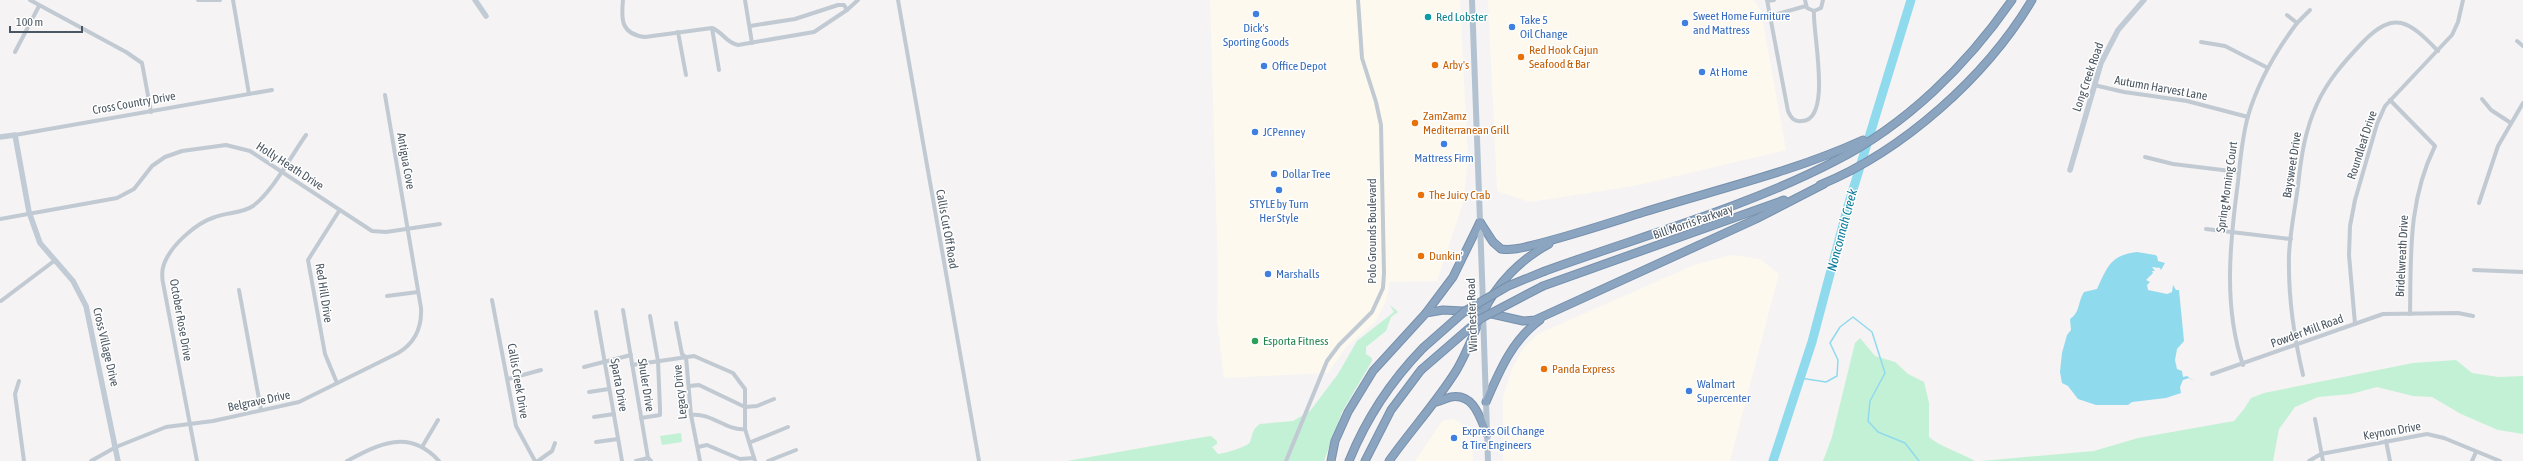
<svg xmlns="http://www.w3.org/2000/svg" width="2523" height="461" viewBox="0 0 2523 461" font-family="'Asap Condensed',sans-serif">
	<rect width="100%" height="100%" fill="#f5f3f3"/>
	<g fill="#fdf9ef">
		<polygon points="1210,0 1460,0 1468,160 1463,203 1437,281 1390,282 1386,301 1376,321 1346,347 1328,373 1224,378 1217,320 1218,275"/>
		<polygon points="1488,0 1754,0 1761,11 1786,150 1634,186 1530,202 1497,191"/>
		<polygon points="1731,255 1760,259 1779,274 1730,461 1503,461 1503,396 1512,369 1524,347 1538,334 1694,265"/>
		<polygon points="1453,419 1464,425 1472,436 1473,461 1415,461 1442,421"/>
	</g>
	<g fill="#c3f1d5">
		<path d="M1390,305l8,7 -7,5 -5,14 -20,16v7l6,4v3l-30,51 -18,49h-257l137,-24 7,-1 6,5v3l-5,3 6,7c4,0 30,-7 32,-12 3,-8 2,-13 10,-18l33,-3 17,-10 28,-37 19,-33 37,-29z"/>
		<path d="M1860,338l15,18 20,6 13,12 16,8 5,21v34c10,9 32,16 46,24h-152l9,-24 23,-94z"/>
		<polygon points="2456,360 2472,373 2498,377 2523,376 2523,434 2498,430 2461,414 2432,397 2413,396 2377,387 2351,394 2318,397 2295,407 2279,429 2273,461 1981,461 2094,451 2138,438 2234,421 2244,409 2251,398 2264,393 2413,363"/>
		<polygon points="681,433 682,442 662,445 660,436"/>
	</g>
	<path fill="#90daee" d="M2137,252l18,3 2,1 1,5 7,2 -4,7 -1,-2 -8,-1 3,4h-3l1,2 -7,7 4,2 -3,3 1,5 19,4 5,-2 1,-7 3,5h3l5,51 -7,8 -2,11 2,9 5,2 1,6 4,-1 7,5 -5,-3 -6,2 -3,7 1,6 -15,5 -34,4 -4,3h-32l-18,-6 -10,-13 -6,-3 -2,-11 2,-19 5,-18 4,-5 -1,-11c10,-6 8,-18 14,-27l13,-3c10,-21 13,-34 40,-37z"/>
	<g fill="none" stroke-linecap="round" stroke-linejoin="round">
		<polyline stroke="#90daee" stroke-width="1.5" points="1800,378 1826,382 1837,376 1838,360 1830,343 1840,327 1853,317 1872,332 1885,373 1870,401 1868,421 1878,432 1905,443 1919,461"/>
		<polyline stroke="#90daee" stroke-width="9" points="1773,461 1812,342 1848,206 1911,0"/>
		<g stroke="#7690ad" stroke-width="9">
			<g id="highway">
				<path d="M1820,185c83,-34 166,-108 212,-185"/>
				<path d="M1480,222l13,20 8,7c12,2 24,-2 36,-5 36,-9 72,-21 107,-32 74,-23 149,-40 219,-72"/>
				<path d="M1545,271c96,-35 200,-63 290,-110 71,-36 132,-96 177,-161"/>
				<polyline points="1543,286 1784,200"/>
				<polyline points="1426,313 1453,277 1480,222"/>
				<path d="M1436,402c5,-1 10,-4 15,-5 23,-4 29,21 36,37"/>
				<path d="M1486,402c13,-30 26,-62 54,-82"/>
				<polyline points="1331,461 1335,441 1348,412 1373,371 1426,313 1443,310 1483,312 1523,321 1535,320 1756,219 1824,184"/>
				<path d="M1349,461c17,-42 42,-80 74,-113"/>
				<polyline points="1365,461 1391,410 1421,370"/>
				<path d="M1389,461c22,-31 47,-58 67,-90 11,-18 18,-39 27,-58 13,-29 38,-54 66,-69"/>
			</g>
		</g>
		<g stroke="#c1cad2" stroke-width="4">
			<polyline points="30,0 126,52 142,63 151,112"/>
			<polyline points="198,0 220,0"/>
			<polyline points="233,0 249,94"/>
			<path d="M623,0c-2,20 -2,34 22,37l67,-9c11,4 14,15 26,17l76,-13 33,-22"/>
			<polyline points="745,0 752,43"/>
			<polyline points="898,0 979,461"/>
			<path d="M1767,0l21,111c3,7 6,11 14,10 31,-1 10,-91 12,-110"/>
			<polyline points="1805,0 1807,8 1814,11 1821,8 1823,0"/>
			<polyline points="1768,1 1774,0"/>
			<polyline points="1770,16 1806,6"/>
			<polyline points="2297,23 2310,10"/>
			<polyline points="750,26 795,19 838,5 844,5 847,10 858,0"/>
			<polyline points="712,28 719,70"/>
			<polyline points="678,32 686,75"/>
			<polyline points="2517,41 2523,46"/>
			<polyline points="2201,42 2225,46 2268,68"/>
			<polyline points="15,52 39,6"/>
			<polyline points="2094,85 2124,92 2187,101 2248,117"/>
			<polyline points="2482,99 2491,110 2511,123"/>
			<path d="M2390,100l45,46c-27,55 -24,108 -25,168"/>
			<polyline points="15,135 272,90"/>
			<polyline points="2145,157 2173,164 2239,172"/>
			<polyline points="2479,203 2498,146 2523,103"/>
			<polyline points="0,219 117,198 134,189 152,166 165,157 182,151 226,145 250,151 372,231 386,232 440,224"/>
			<polyline points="2206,229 2291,239"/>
			<polyline points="2474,270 2523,272"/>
			<polyline points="239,290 261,410"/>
			<polyline points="387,296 418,292"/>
			<polyline points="492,300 516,426 535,461"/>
			<polyline points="1,301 54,261"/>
			<polyline points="623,310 648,458 651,461"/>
			<polyline points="596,312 622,461"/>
			<polyline points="676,323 682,354 686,357 691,415 700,461"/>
			<polyline points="2355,324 2349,255 2350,226 2355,200 2377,124 2385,106 2452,35 2458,22 2463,0"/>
			<polyline points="632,365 694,356 733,373 745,389 745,429 755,461"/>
			<path d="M2243,365c-20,-59 -13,-123 -5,-183 2,-22 4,-44 10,-66 10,-34 28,-65 49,-93l-10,-8"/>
			<polyline points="584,367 631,355"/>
			<polyline points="2212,374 2383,314 2458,313 2473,316"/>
			<path d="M2303,375c-9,-38 -15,-81 -14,-120 1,-23 6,-46 9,-69 3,-29 7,-56 19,-82 11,-24 27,-42 45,-61 32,-34 47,-22 76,8"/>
			<polyline points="508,379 541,370"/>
			<polyline points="19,381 15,394 24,461"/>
			<polyline points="337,383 325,354 308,260 339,211"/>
			<polyline points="689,386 699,385 745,407 757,406 774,399"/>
			<polyline points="589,392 609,389"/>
			<path d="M691,415c20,-3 35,16 54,14"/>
			<polyline points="594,417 614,414"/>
			<polyline points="641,418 660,415 660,409 658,361 650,316"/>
			<polyline points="2315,419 2323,461"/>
			<polyline points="2386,441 2390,461"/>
			<polyline points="596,442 618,439"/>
			<polyline points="751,442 788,427"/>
			<polyline points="422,447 438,420"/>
			<polyline points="698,447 707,445 740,459 754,458"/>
			<path d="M91,461l25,-14 50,-20 47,-6 86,-19 99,-49c17,-10 24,-25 23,-45l-36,-213"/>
			<path d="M197,461l-33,-173c-2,-8 -3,-16 0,-24 7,-19 32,-41 51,-47 12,-5 26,-3 38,-11 20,-15 38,-50 53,-71"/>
			<path d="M347,461c32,-17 62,-33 92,0"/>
			<polyline points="538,461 552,451 555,443"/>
			<polyline points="636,461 648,458"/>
			<polyline points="768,461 796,450"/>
			<polyline points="1286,461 1327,361 1339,345 1372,312 1383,288 1384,273 1381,125 1376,102 1362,58 1358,0"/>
			<polyline points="2309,461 2321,454 2427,434 2444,438 2500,461"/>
			<polyline points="2472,461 2476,452"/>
		</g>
		<g stroke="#c1cbd6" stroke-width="5.5">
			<polyline points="475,0 486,16"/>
			<polyline points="0,137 15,135 29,212 40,243 73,281 86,306 118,461"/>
			<polyline points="2070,170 2101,63 2118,30 2144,0"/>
		</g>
		<g stroke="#b3c2d1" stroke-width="6">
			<polyline points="1472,0 1483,304"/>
			<polyline points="1483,313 1488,461"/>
		</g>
		<use href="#highway" stroke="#8ba5c1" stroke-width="7"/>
		<g stroke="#7690ad" stroke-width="9" stroke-linecap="butt">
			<g id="highway-bridge">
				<polyline points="1423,348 1465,311 1508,286 1545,271"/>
				<polyline points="1421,370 1480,319 1543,286"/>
			</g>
		</g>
		<use href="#highway-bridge" stroke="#8ba5c1" stroke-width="7"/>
	</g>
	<g fill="#3f7fe0" stroke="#fff" stroke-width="1.5">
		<circle cx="1256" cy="14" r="4"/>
		<circle cx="1685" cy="23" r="4"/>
		<circle cx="1512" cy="27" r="4"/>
		<circle cx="1264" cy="66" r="4"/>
		<circle cx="1702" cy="72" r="4"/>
		<circle cx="1255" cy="132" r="4"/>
		<circle cx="1444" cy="144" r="4"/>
		<circle cx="1274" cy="174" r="4"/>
		<circle cx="1279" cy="190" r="4"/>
		<circle cx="1268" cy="274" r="4"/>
		<circle cx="1689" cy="391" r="4"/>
		<circle cx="1454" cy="438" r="4"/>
	</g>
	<circle fill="#0f9aa8" stroke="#fff" stroke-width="1.5" cx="1428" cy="17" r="4"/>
	<g fill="#e8710a" stroke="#fff" stroke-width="1.5">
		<circle cx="1521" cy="57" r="4"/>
		<circle cx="1435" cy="65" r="4"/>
		<circle cx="1415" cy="123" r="4"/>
		<circle cx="1421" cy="195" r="4"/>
		<circle cx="1421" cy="256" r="4"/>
		<circle cx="1544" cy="369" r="4"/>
	</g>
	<circle fill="#2e9e5b" stroke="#fff" stroke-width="1.5" cx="1255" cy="341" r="4"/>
	<g text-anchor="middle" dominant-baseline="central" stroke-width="3" stroke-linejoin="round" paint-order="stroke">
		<g font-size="12" fill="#366cbe" stroke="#fff" text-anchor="start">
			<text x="1693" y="16">Sweet Home Furniture<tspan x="1693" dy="14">and Mattress</tspan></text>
			<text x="1520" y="20">Take 5<tspan x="1520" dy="14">Oil Change</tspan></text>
			<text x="1256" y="28" text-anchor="middle">Dick's<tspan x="1256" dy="14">Sporting Goods</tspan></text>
			<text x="1272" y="66">Office Depot</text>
			<text x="1710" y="72">At Home</text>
			<text x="1263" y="132">JCPenney</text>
			<text x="1444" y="158" text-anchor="middle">Mattress Firm</text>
			<text x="1282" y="174">Dollar Tree</text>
			<text x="1279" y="204" text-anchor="middle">STYLE by Turn<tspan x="1279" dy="14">Her Style</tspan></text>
			<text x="1276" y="274">Marshalls</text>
			<text x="1697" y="384">Walmart<tspan x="1697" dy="14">Supercenter</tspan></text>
			<text x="1462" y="431">Express Oil Change<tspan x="1462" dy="14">&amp; Tire Engineers</tspan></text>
		</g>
		<g font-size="12" fill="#0d838f" stroke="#fff" text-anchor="start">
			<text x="1436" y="17">Red Lobster</text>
		</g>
		<g font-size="12" fill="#c56008" stroke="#fff" text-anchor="start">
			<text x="1529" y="50">Red Hook Cajun<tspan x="1529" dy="14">Seafood &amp; Bar</tspan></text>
			<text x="1443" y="65">Arby's</text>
			<text x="1423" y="116">ZamZamz<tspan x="1423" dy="14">Mediterranean Grill</tspan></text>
			<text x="1429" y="195">The Juicy Crab</text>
			<text x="1429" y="256">Dunkin'</text>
			<text x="1552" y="369">Panda Express</text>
		</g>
		<g font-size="12" fill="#4a5661" stroke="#fff">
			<text transform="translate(2088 77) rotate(-71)">Long Creek Road</text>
			<text transform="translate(2161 88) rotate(10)">Autumn Harvest Lane</text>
			<text transform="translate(134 103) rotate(-10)">Cross Country Drive</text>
			<text transform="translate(2362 145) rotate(-72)">Roundleaf Drive</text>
			<text transform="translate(406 161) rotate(80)">Antigua Cove</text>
			<text transform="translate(2292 165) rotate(-81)">Baysweet Drive</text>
			<text transform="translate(290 166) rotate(33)">Holly Heath Drive</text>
			<text transform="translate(2227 187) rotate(-82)">Spring Morning Court</text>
			<text transform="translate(1693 222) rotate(-19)">Bill Morris Parkway</text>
			<text transform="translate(947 229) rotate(80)">Callis Cut Off Road</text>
			<text transform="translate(1372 231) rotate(-90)">Polo Grounds Boulevard</text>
			<text transform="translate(2402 256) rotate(-87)">Bridelwreath Drive</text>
			<text transform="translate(324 293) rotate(81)">Red Hill Drive</text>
			<text transform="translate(1472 315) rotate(-92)">Winchester Road</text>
			<text transform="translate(181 320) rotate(80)">October Rose Drive</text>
			<text transform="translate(2307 331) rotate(-20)">Powder Mill Road</text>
			<text transform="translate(106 347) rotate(77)">Cross Village Drive</text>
			<text transform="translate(518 381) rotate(80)">Callis Creek Drive</text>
			<text transform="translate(619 385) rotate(80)">Sparta Drive</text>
			<text transform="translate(646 385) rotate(81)">Shuler Drive</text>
			<text transform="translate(680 392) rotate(-96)">Legacy Drive</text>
			<text transform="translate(259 401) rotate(-12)">Belgrave Drive</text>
			<text transform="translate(2392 431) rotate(-10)">Keynon Drive</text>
		</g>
		<g font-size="12" fill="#27864d" stroke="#fff" text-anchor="start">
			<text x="1263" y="341">Esporta Fitness</text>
		</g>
		<g font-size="13" font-style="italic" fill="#0c7c9b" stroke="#fff">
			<text transform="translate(1842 230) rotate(-75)">Nonconnah Creek</text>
		</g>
	</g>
	<path d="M10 26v6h72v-6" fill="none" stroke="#4a5661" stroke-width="2"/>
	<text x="16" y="26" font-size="12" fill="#4a5661" stroke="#ffffff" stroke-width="3" paint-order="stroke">100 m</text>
</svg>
